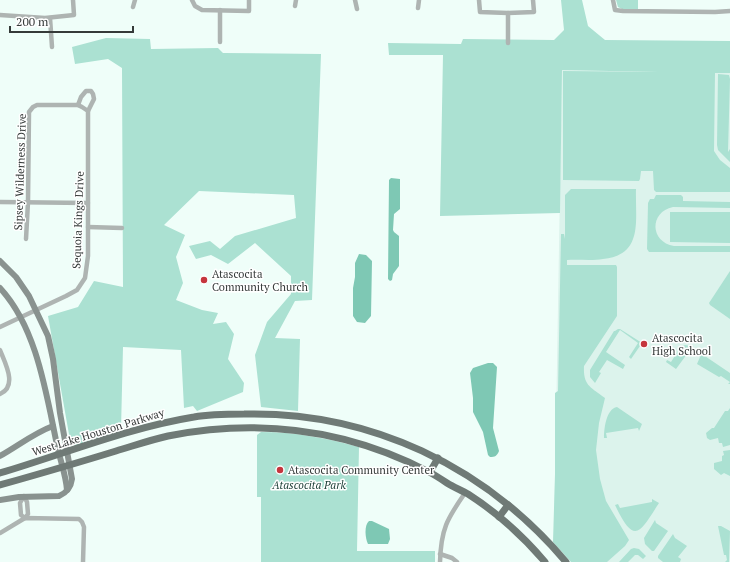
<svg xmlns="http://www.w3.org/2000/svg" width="730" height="562" viewBox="0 0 730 562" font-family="'PT Serif',serif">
	<rect width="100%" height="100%" fill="#effef9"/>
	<polygon fill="#dcf3ec" points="562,70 730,73 730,562 572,562 554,541"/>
	<g fill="#abe1d2">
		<polygon points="561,0 582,0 588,26 605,40 730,41 730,73 715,73 714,151 720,160 730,168 730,192 656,192 654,190 653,171 641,171 640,179 639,181 563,180 563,71 658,72 562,70 560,213 440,216 443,55 389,55 388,43 461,44 463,39 554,40 564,30"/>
		<polygon points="616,0 638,0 638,9 622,9 618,7"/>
		<polygon points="106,38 150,39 151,49 218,48 223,53 321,54 312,300 295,301 275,338 300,339 298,411 261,407 255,355 267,322 291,294 291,276 255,243 228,264 211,255 196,259 189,246 210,241 220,249 235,236 296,218 294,195 199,191 164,225 185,235 176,257 183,283 176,300 202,310 218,313 213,324 226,322 234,334 228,359 244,383 243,392 197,411 193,406 184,408 181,350 123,347 121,429 75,446 70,440 48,316 78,307 94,281 123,287 122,68 108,59 75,64 72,47"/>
		<polygon points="718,74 729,75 730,79 728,152 730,149 730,162 718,150 717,145"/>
		<path d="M571,189h65c-1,31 8,66 -33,70 -12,2 -25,0 -36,1v5h49l1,2v49l-33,50c-1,20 7,21 21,32l-6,25 -3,27 4,29 6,22 23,39 -4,6 -18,16h-36l-18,-20 2,-68v-81l3,-2 3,-157h3l1,5v-44z"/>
		<path d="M656,195h25l2,2v4l47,1v6l-57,-1c-24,5 -23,35 1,39h56v6h-81l-2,-3 1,-46 2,-4h4z"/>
		<polygon points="670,212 730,212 730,243 670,242"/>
		<polygon points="730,271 730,319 710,305 709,303"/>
		<polygon points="618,329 620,329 642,343 631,359 629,357 638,343 620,330 606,352 625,365 623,369 607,360 599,372 601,373 595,383 590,377 590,370 614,331 615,331"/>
		<polygon points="685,345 690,346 730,373 730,384 728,384 730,382 721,376 719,377 697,364 700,357 690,350 676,369 666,362 667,360 671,362 680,348"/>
		<path d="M617,407l25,17 -3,7 -1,-3 -32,5 1,5h-3c0,-9 2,-29 13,-31z"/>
		<polygon points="730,408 730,445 723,447 722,443 719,443 718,438 710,440 707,438 706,433 712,428 714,428 725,411 728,411"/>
		<path d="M261,432c34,0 64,6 98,15l-2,104h78v11h-174v-65h-4v-62z"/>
		<polygon points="730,450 730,476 724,473 721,475 714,469 714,463 722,461 722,456 724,455 723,451"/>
		<path d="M652,499l7,4c-19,29 -24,44 -44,2l3,-1 2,4 32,-6z"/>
		<polygon points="655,520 656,523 668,531 654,551 652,551 645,544 644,538"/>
		<polygon points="718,526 721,526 730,531 729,562 725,562 727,560 726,555 724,555"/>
		<polygon points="673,534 675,538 687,546 678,557 681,559 680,562 663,562 658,558 658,556"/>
		<polygon points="634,548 639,549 646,556 643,559 638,555 635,555 628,562 619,562 631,549"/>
	</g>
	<g fill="#7ec8b4">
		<polygon points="391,178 400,179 400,209 394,214 393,230 394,232 399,236 399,266 393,274 392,280 390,281 388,279 389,180"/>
		<polygon points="359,254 366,255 372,261 371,316 365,323 357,322 353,316 353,288 355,277 355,263"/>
		<path d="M488,363h5l4,4 -4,61 6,23c-2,5 -4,6 -9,6l-2,-2 -5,-23 -10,-20v-14l-3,-25 3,-5z"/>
		<path d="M369,521h3l17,8 1,10 -2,5h-20c-3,-6 -4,-19 1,-23z"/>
	</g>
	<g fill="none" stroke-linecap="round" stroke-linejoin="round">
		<g stroke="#aeb4b2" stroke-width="4.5">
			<polyline points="192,0 195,6 202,10 249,11 249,0"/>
			<polyline points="355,0 357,9"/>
			<polyline points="479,0 480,12 508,13 534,12 533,0"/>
			<polyline points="613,0 615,10 623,11 715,12 730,11"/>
			<polyline points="295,6 296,0"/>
			<polyline points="133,7 135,0"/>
			<polyline points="418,8 419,0"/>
			<polyline points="508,13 508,43"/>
			<polyline points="0,15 45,18 74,15 73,0"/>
			<polyline points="50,18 52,47"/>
			<polyline points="220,42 220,10"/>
			<polyline points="78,105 81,97 86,91 91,91 93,94 94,99 88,111"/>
			<polyline points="0,202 88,203"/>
			<polyline points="88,227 122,228"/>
			<polyline points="0,327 66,296 77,290 85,278 88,256 88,111 82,107 78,105 37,105 33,107 29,112 28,202 26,239"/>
			<path d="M0,350c5,13 18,36 0,44"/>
			<polygon points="24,496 27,502 28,514 25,518 21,515 20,503"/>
			<polyline points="0,533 25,518 79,519 82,522 84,527 83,562"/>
			<polyline points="440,554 452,558 457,562"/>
			<path d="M440,562c1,-33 7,-43 25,-69"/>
		</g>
		<g stroke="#89928f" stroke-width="6">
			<path d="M0,261l16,16 13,19 19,40 5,23 7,54 12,66c-1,8 -6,14 -13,17l-40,1 -19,3"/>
			<path d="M0,288c37,40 46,105 57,157 3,15 9,30 10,45"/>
			<path d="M0,456c18,-10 34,-23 53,-30"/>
		</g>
		<g stroke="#6f7a76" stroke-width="7">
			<polyline points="430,472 438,458"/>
			<path d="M0,473c64,-19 127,-45 194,-56 16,-3 33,-3 50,-3 126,-3 241,52 322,148"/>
			<path d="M0,485c39,-11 77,-22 116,-34 17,-5 34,-11 52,-15 92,-18 178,-7 261,36 6,3 12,7 18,11 6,4 14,7 21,11 28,18 55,42 77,68"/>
			<polyline points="499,517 508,505"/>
		</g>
	</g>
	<g fill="#c5353d" stroke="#fff" stroke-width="1.5">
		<circle cx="204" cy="280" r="4"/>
		<circle cx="644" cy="344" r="4"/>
		<circle cx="280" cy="470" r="4"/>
	</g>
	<g text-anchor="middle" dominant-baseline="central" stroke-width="3" stroke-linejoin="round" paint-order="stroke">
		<g font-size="11" fill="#353a39" stroke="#fff">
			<text transform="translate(20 172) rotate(-88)">Sipsey Wilderness Drive</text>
			<text transform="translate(78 220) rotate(-88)">Sequoia Kings Drive</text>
			<text transform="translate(98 432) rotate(-17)">West Lake Houston Parkway</text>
		</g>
		<g font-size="11" fill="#353a39" stroke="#fff" text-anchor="start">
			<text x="212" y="274">Atascocita<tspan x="212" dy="13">Community Church</tspan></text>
			<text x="652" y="338">Atascocita<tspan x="652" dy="13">High School</tspan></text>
			<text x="288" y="470">Atascocita Community Center</text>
		</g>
		<g font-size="11" font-style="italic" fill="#1a3d35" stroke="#fff">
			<text x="309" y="485">Atascocita Park</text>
		</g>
	</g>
	<path d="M10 26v6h123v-6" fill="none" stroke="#353a39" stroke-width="2"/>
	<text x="16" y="26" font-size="12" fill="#353a39" stroke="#ffffff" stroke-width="3" paint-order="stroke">200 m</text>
</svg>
